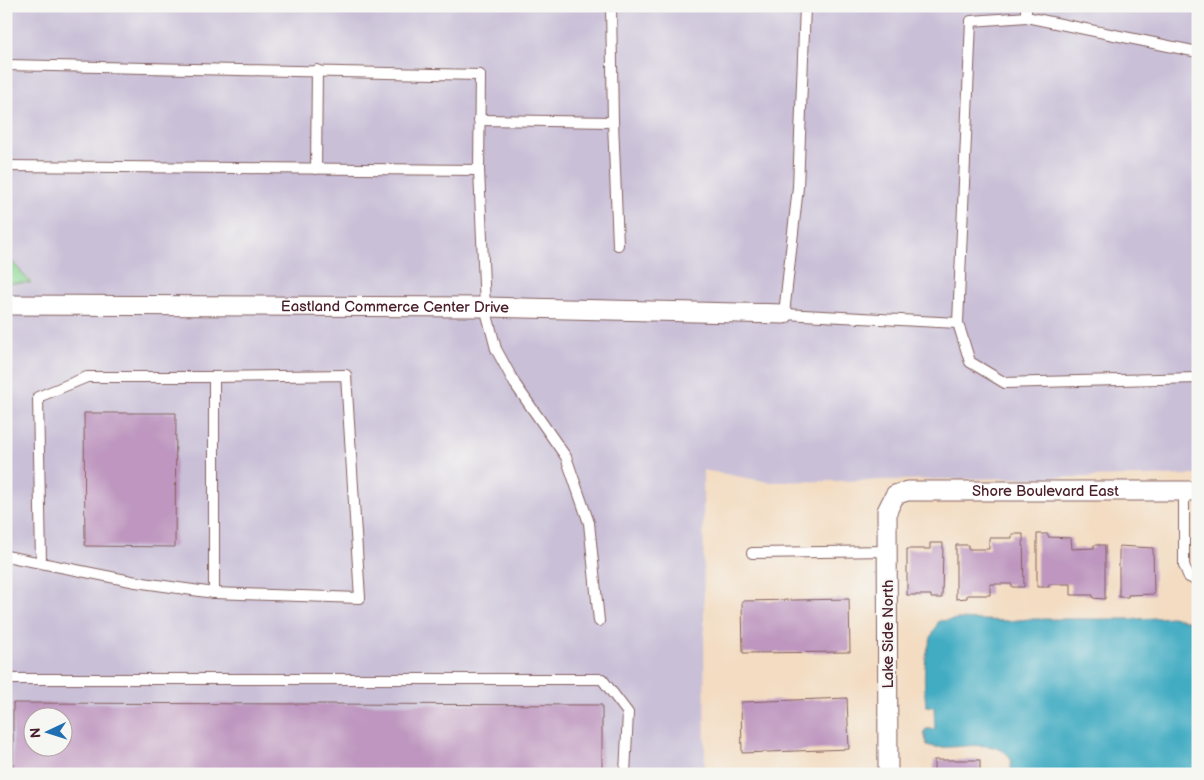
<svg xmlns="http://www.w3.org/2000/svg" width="1204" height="780" viewBox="0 0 1204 780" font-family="'Balsamiq Sans',sans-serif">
	<rect width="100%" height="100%" fill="#f6f6f2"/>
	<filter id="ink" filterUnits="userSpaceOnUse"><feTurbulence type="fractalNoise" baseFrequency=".02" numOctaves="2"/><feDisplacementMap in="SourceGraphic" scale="10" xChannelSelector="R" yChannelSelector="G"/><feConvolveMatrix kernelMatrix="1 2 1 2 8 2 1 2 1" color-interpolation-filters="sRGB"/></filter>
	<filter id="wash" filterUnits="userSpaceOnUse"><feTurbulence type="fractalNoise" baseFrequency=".0096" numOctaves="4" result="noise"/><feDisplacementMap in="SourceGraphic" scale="20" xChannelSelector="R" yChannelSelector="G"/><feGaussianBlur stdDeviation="1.12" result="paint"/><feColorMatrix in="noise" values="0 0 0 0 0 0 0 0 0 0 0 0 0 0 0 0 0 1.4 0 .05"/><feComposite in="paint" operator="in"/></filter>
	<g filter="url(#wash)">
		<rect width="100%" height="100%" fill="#f3dcc1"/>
		<path fill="#c9bfd7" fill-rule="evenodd" d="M6,6h1192v469l-429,7 -66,-12 2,304h-699v-491l25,-1 -25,-27zM32,718h30v30h-30z"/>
		<polygon fill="#88d593" stroke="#697a5f" points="6,255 31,283 6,283"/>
		<path fill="#42acc2" stroke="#466676" d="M1172,617l17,4 4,5 5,88v60h-186c-2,-7 1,-13 -4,-19 -17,-19 -63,-2 -81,-10l-3,-13 2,-3h9l-1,-22 -8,-1c-3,-30 -3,-58 13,-85l20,-2 50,2 19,-2h109z"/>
		<g id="blocks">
			<g fill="#be96bf" fill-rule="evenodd">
				<polygon points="84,413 176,413 175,547 85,546"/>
				<polygon points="1012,534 1023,534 1024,587 1012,587 1012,584 990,584 990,595 967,595 967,598 956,599 956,545 968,545 968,549 989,549 989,538 1012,538"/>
				<polygon points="1037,534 1048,534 1048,537 1071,538 1072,549 1094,548 1094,545 1105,545 1105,599 1093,598 1093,595 1071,595 1071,584 1049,584 1049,587 1037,587"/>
				<polygon points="930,543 943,543 942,598 931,598 931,595 907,595 907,549 930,549"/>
				<polygon points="1119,546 1153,548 1154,594 1128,595 1128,597 1119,597"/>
				<polygon points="849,599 850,652 743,653 742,601"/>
				<polygon points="847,698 849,749 742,753 741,702"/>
				<path d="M13,703l589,2v69h-589zM32,718h30v30h-30z"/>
				<rect x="934" y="760" width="46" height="14"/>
			</g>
		</g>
	</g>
	<g filter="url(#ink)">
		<use href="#blocks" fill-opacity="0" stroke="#856160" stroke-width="1"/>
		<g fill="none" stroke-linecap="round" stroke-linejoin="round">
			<g stroke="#856160" stroke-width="12">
				<g id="lane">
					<polyline points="611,6 613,122"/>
					<polyline points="805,6 798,187 784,314 958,323 971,21 1026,17 1026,6"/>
					<polyline points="1026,17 1198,52"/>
					<polyline points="6,65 480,75 479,170"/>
					<polyline points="479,120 613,122 618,245"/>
					<polyline points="6,166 479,170 485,307 496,349 515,384 566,457 589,523 599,621"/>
					<polyline points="316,169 317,70"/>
					<polyline points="958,323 970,362 1005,383 1198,378"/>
					<polyline points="214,377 346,375 360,598 214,593"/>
					<polyline points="1184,491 1184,565 1189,577 1198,581"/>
					<polyline points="752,553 888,551"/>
					<polyline points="6,556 136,582 214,593 214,377 87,377 38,397 41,562"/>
					<polyline points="6,679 602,679 628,713 625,774"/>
				</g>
			</g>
			<g stroke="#856160" stroke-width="21">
				<g id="street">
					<path id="s1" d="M6,305l479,2 299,7"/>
					<path id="s2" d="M888,774l-1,-263 8,-16 12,-4h291"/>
				</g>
			</g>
			<use href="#lane" stroke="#fff" stroke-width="10"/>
			<use href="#street" stroke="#fff" stroke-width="19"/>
		</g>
	</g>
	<g text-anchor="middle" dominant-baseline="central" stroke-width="4" stroke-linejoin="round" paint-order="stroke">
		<g font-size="15" fill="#4a1f2b" stroke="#f6f6f2">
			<text stroke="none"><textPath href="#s1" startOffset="389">Eastland Commerce Center Drive</textPath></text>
			<text stroke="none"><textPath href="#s2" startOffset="432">Shore Boulevard East</textPath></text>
			<text transform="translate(888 634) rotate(-90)">Lake Side North</text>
		</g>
	</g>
	<rect width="1204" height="780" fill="none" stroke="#f6f6f2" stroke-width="25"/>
	<g transform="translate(48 732) rotate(266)"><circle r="24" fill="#f6f6f2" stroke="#b1a0a2"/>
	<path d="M0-4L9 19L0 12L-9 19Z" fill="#1f6fb2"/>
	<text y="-8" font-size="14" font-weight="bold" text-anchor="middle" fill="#4a1f2b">N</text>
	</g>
</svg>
